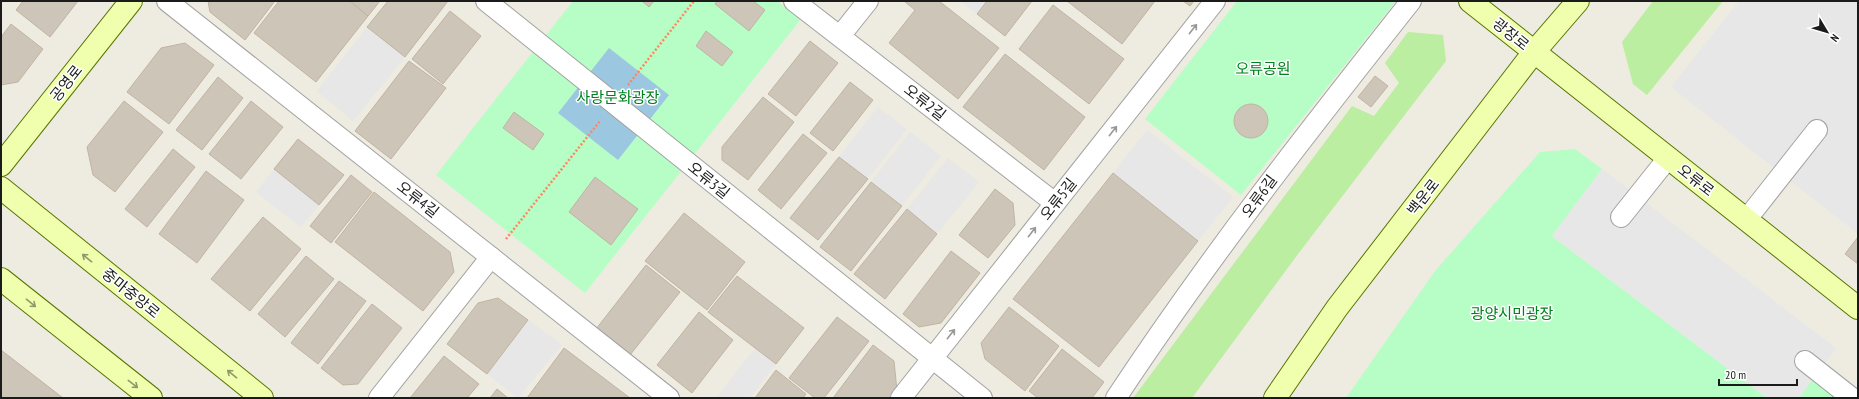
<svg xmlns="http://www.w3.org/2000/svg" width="1859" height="399" viewBox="0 0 1859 399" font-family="'PT Sans Narrow','Noto Sans KR',sans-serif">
	<rect width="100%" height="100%" fill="#eeebe0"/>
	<g fill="#bbeea0">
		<polygon points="1653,1 1723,1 1647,95 1633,84 1622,42"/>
		<polygon points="1408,32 1443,35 1446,61 1298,254 1192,398 1133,398 1352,106 1374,116 1399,83 1385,63"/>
	</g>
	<g fill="#b7fec6">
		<polygon points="573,1 777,1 801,19 585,293 436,175"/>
		<polygon points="1237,1 1396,1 1241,195 1145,119"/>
		<polygon points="1575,149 1602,169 1552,236 1767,398 1346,398 1435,271 1540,152"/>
		<polygon points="1813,378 1838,398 1799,398"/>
	</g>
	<g fill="#e7e7e7">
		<polygon points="960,1 987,1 977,14"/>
		<polygon points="1739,1 1858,1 1858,234 1671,87"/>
		<polygon points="367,27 405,57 353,121 317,91"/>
		<polygon points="878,107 907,129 868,179 839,157"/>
		<polygon points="1147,130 1233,197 1198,241 1113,173"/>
		<polygon points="910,132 941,156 902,206 871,182"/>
		<polygon points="948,158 979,182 937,234 907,209"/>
		<polygon points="274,169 319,205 301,227 256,192"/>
		<polygon points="1602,169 1836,348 1799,398 1767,398 1552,236"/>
		<polygon points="528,320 562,345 518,398 487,374"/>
		<polygon points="755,348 776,364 750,398 716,398"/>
	</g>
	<polygon fill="#9cc7e0" points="609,48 669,95 618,160 558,113"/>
	<g fill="#cec5b9" stroke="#c1b3a1">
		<polygon points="23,1 78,1 50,37 16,10"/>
		<polygon points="208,1 275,1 245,40 210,12"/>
		<polygon points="279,1 350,1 368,16 316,82 254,33"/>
		<polygon points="350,1 380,1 368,16"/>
		<polygon points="388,1 448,1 405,57 367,27"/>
		<polygon points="642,1 654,1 649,7"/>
		<polygon points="717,1 753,1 765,10 749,31 715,4"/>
		<polygon points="904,1 939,1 999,48 958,99 889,43 915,10"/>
		<polygon points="987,1 1032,1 1005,36 977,14"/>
		<polygon points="1067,1 1155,1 1122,44"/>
		<polygon points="1183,1 1194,1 1190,6"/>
		<polygon points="1053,5 1124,59 1089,104 1019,49"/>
		<polygon points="450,11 481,36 443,84 412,59"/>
		<polygon points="11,24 43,49 18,82 1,85 1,37"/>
		<polygon points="706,31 733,52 722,66 696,46"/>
		<polygon points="810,41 838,63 796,116 768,94"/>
		<polygon points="185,43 214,65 169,124 127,92 161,48"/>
		<polygon points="1005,54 1085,117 1044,170 963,107"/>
		<polygon points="409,61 446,88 391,159 355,131"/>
		<polygon points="1375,76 1388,86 1371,107 1358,97"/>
		<polygon points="218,77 243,98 202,150 176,130"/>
		<polygon points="850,82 873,100 833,151 810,133"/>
		<polygon points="763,97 794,122 748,180 722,160 722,147"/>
		<polygon points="124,101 163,132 115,192 93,175 87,147"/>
		<polygon points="251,101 283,127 241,179 209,154"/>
		<circle cx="1251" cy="121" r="17"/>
		<polygon points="514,112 544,134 533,150 503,128"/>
		<polygon points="803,134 827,153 781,209 758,190"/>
		<polygon points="298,139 344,175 319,205 274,169"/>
		<polygon points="173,149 195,167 147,227 125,209"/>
		<polygon points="839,157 868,179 818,240 790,218"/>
		<polygon points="206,171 244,200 197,263 159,234"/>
		<polygon points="1113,173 1198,241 1099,367 1013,299"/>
		<polygon points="351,175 372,192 331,243 310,226"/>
		<polygon points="595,177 638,209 611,245 569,212"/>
		<polygon points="871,182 902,206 851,271 820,247"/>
		<polygon points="995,189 1013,203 1015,225 988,258 959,235"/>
		<polygon points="374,192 450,252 454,272 423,311 335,242"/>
		<polygon points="907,209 937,234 885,299 854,274"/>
		<polygon points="684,213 745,262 707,310 645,261"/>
		<polygon points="263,217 301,249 250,311 211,279"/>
		<polygon points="1858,237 1858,264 1845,254"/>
		<polygon points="951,251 980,273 941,323 919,327 903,314"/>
		<polygon points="306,256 334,279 285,337 258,314"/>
		<polygon points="646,265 680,292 630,355 596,329"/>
		<polygon points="737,276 804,328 776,364 708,312"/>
		<polygon points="339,281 366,301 318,364 291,343"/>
		<polygon points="498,298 528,320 487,374 447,344 478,303"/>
		<polygon points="372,304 402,328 358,384 343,385 321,368"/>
		<polygon points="1009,307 1059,346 1025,391 985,359 981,343"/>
		<polygon points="699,312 733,340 692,393 657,365"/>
		<polygon points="837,317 869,341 824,398 815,398 789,378"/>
		<polygon points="873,345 894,361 897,391 892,398 833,398"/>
		<polygon points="564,348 630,398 527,398"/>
		<polygon points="1062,349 1104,382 1092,398 1038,398 1029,391"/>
		<polygon points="1,350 63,398 1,398"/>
		<polygon points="444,356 479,384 467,398 410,398"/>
		<polygon points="776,370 806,394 803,398 755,398"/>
		<polygon points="497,389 508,398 490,398"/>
	</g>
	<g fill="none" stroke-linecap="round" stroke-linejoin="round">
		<g stroke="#a2a2a2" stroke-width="22">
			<g id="street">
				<polyline points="167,1 669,398"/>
				<polyline points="486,1 982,398"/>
				<polyline points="794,1 1055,203"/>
				<polyline points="840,36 868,1"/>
				<polyline points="1621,217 1668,158"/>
				<polyline points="1746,220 1817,130"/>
				<polyline points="1805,361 1852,398"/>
				<polyline points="379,398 491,257"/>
				<polyline points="901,398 1215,1"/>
				<path d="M1116,398c91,-138 193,-268 295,-397"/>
			</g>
		</g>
		<g stroke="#587500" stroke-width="24">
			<g id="secondary">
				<polyline points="1470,1 1858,308"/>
				<polyline points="1,165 131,1"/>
				<polyline points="1,188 262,398"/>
				<polyline points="1,279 151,398"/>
				<polyline points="1275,398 1337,308 1534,52 1578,1"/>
			</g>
		</g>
		<g stroke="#ff8660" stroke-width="2.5" stroke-dasharray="2 2" stroke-linecap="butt">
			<polyline points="628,85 694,1"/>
			<polyline points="506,239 600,121"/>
		</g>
		<use href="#street" stroke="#fff" stroke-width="20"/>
		<use href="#secondary" stroke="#efffad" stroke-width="22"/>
	</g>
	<defs><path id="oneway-shaft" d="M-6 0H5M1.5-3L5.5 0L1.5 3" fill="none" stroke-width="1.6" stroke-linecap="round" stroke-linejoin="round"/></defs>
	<g stroke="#989898">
		<use href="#oneway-shaft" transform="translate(1193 29) rotate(-52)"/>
		<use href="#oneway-shaft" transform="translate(1113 131) rotate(-52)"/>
		<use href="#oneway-shaft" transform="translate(1032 232) rotate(-52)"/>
		<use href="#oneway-shaft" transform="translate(951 334) rotate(-52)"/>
	</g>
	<g stroke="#90986b">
		<use href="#oneway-shaft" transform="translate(87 258) rotate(-141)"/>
		<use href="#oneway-shaft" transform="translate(31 303) rotate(39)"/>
		<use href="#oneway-shaft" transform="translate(232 374) rotate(-141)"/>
		<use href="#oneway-shaft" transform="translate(133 384) rotate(38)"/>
	</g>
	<g text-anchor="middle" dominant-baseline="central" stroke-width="3" stroke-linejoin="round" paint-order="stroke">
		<g font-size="15" fill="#1b1b1b" stroke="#fff">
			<text transform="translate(1511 34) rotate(39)">광장로</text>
			<text transform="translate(66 83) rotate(-52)">공영로</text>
			<text transform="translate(925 102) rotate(38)">오류2길</text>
			<text transform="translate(709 180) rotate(39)">오류3길</text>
			<text transform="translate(1696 180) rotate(38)">오류로</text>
			<text transform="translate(1259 196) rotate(-54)">오류6길</text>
			<text transform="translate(1423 197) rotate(-52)">백운로</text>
			<text transform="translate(418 199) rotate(38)">오류4길</text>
			<text transform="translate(1058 199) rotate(-52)">오류5길</text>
			<text transform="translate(131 293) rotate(39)">중마중앙로</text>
		</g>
		<g font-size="15" fill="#02811e" stroke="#fff">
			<text x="1263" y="68">오류공원</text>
			<text x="618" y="97">사랑문화광장</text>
			<text x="1512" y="313">광양시민광장</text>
		</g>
	</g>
	<rect width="1859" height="399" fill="none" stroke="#1b1b1b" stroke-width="4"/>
	<g transform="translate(1827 32) rotate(128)" stroke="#ffffff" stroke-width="3" paint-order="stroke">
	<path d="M0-3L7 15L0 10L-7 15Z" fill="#1b1b1b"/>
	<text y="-6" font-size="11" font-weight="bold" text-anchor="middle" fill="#1b1b1b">N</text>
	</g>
	<path d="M1719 379v6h78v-6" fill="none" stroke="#1b1b1b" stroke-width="2"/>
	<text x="1725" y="379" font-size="12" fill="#1b1b1b" stroke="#ffffff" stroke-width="3" paint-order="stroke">20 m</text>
</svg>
